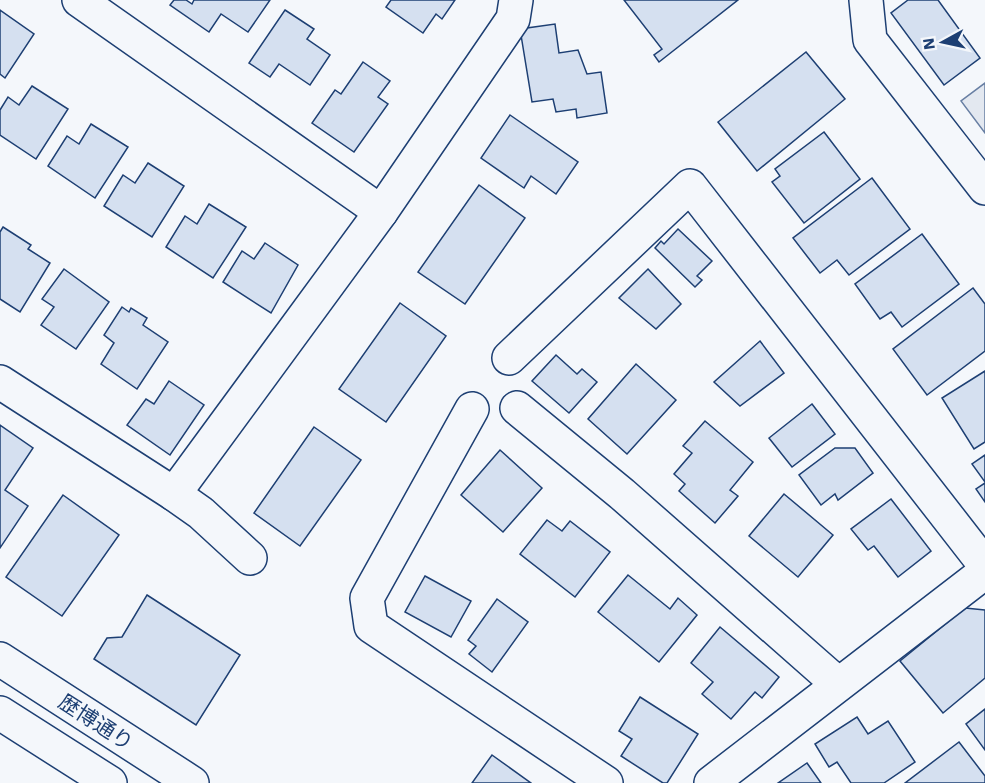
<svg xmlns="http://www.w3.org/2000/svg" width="985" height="783" viewBox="0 0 985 783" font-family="'Work Sans','Noto Sans JP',sans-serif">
	<rect width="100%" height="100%" fill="#f4f7fb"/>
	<polygon fill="#e3e8f0" stroke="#687fa3" stroke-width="1.5" points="985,83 985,133 961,101"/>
	<g fill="#d5e0f0" stroke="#1d3f73" stroke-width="1.5">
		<polygon points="174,0 186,0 192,4 194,0 270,0 248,32 221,14 209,32 170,5"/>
		<polygon points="391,0 455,0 442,19 436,14 423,33 386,7"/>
		<polygon points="624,0 738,0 659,62 654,55 662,49"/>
		<polygon points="908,0 938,0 980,58 944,85 891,13"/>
		<polygon points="0,10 34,34 5,78 0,74"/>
		<polygon points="285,10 314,29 307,39 330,55 310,85 279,64 270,77 249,63"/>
		<polygon points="555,24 559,53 578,50 587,74 601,72 607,113 577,118 576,109 556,112 553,99 532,102 520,29"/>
		<polygon points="806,52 845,99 757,171 718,122"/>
		<polygon points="363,62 390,81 378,97 388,104 354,152 312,123 335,90 341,94"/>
		<polygon points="32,86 68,109 36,159 0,135 0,110 8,97 19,105"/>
		<polygon points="510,115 578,162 556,194 531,176 524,188 481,158"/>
		<polygon points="91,124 128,147 95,198 48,166 67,136 79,144"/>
		<polygon points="824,132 860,179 804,223 772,182 780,176 775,169"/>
		<polygon points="148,163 184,186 152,237 104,206 123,175 135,183"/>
		<polygon points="872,178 910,229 849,275 837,260 820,273 793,238"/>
		<polygon points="479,185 525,218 465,304 418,272"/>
		<polygon points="209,204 246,227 213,278 166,247 185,216 197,224"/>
		<polygon points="3,227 31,245 28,249 50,263 20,312 0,299 0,232"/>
		<polygon points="678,229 712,261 697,276 702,280 695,287 655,248 661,241 664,244"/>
		<polygon points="922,234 959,284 902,327 891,312 880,319 855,284"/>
		<polygon points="265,243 298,265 271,313 223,282 242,251 254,259"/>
		<polygon points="64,269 109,302 76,349 41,325 54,307 42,299"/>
		<polygon points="648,269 681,304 656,329 619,298"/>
		<polygon points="973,288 985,304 985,351 927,395 893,349"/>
		<polygon points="400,303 446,336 386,422 339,389"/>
		<polygon points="122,307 129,312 131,308 147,318 143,325 168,342 137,389 101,364 114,343 104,335"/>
		<polygon points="760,341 784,373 740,406 714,382"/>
		<polygon points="556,355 577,374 582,369 597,382 569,413 532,381"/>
		<polygon points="636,364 676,400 627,454 588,419"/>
		<polygon points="985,371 985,442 974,449 942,398"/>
		<polygon points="169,381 204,405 170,455 127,425 146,399 154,404"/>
		<polygon points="812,404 835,434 792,467 769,438"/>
		<polygon points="705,421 753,462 730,490 738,496 715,523 679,491 685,484 674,474 692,453 683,446"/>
		<polygon points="0,425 33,448 5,490 28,506 0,548"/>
		<polygon points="314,427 361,460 300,546 254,513"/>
		<polygon points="835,448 855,448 873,473 838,500 835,494 821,505 799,475"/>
		<polygon points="500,450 542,488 503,532 461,495"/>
		<polygon points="985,455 985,482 972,464"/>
		<polygon points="985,483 985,502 976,489"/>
		<polygon points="784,494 833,535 798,577 749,536"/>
		<polygon points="63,495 119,535 62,616 6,577"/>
		<polygon points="891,499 931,551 898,577 874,546 868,550 851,529"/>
		<polygon points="547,520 562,531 570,521 610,552 575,597 520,554"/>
		<polygon points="628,575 670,609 678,598 697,615 659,662 598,612"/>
		<polygon points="425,576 471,601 451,637 405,612"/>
		<polygon points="147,595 240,655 196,725 94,659 107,638 122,637"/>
		<polygon points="497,599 528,622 492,672 469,654 476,646 468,640"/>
		<polygon points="965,608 985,610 985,678 943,713 900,661"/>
		<polygon points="720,627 779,677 762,698 755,692 731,719 702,694 713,682 691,663"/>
		<polygon points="640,697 698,734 667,783 663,783 621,756 632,739 619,731"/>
		<polygon points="985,709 985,750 966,724"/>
		<polygon points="857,717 868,734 888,721 915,762 884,783 851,783 837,762 829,767 815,744"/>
		<polygon points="959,742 985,776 985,783 905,783"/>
		<polygon points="492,755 531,783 472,783"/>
		<polygon points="807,763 821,783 778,783"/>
	</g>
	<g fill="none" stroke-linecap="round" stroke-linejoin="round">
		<g stroke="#1d3f73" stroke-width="36">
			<g id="minor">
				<polyline points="79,0 381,212"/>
				<polyline points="866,0 870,40 985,188"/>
				<polyline points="509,358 690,186 985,565"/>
				<polyline points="0,382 174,494 381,212 513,19 516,0"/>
				<polyline points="517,408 622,494 838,684"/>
				<polyline points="472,409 367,598 371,626 606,783"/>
				<polyline points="174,494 201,513 250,558"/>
				<polyline points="0,659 192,783"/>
				<polyline points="0,713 110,783"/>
				<polyline points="711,783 985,572"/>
			</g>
		</g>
		<use href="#minor" stroke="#f4f7fb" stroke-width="33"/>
	</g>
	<g text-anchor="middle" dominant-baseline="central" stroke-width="4.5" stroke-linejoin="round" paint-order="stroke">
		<g font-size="21" fill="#1d3f73" stroke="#f4f7fb">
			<text transform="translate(96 722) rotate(33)">歴博通り</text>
		</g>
	</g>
	<g transform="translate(943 42) rotate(262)" stroke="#f4f7fb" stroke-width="4.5" paint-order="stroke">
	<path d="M0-4.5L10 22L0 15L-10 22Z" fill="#1d3f73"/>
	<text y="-9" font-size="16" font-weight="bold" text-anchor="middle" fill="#1d3f73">N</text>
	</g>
</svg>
